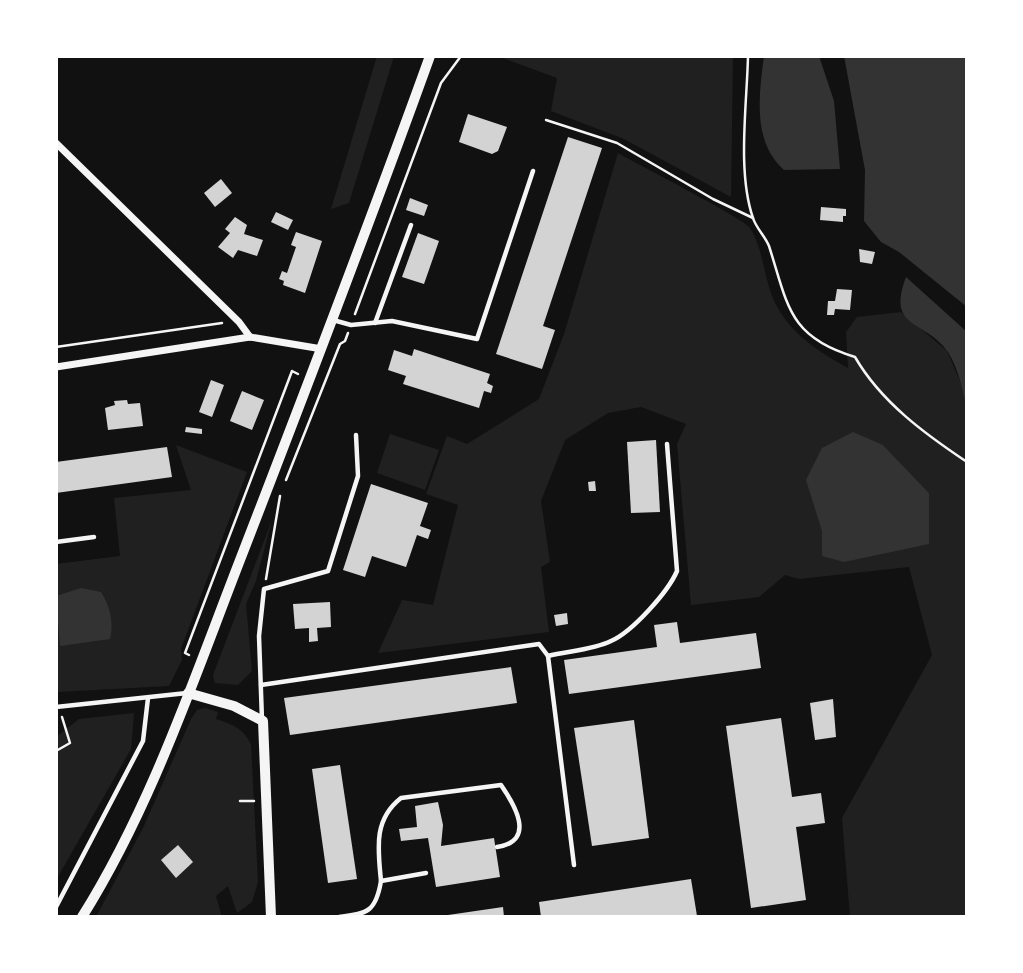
<svg xmlns="http://www.w3.org/2000/svg" width="1023" height="973" viewBox="0 0 1023 973" font-family="'Golos Text',sans-serif">
	<rect width="100%" height="100%" fill="#111"/>
	<g fill="#202020" fill-rule="evenodd">
		<polygon points="377,56 394,56 349,203 331,209"/>
		<polygon points="497,56 733,56 731,197 624,139 551,111 557,78"/>
		<path d="M618,153c19,11 125,65 132,75 12,19 13,41 20,62 12,38 45,60 78,78l-2,-36 11,-15 44,-5 46,39 16,37 4,26v503h-117l-8,-99 90,-163 -23,-88 -110,12 -14,-4 -26,22 -68,8 -14,-161 9,-20 -45,-17 -33,6 -43,27 -24,61 9,61 -9,5 8,65 -171,21 24,-53 31,5 25,-100 -32,-11 21,-58 20,8 72,-45 25,-65zM883,445l46,48 -107,63v-25z"/>
		<polygon points="390,434 439,450 425,490 377,473"/>
		<polygon points="176,445 247,472 181,649 182,660 169,686 58,692 56,564 120,556 114,498 191,490"/>
		<polygon points="272,520 256,581 246,604 252,671 238,685 215,683 213,675"/>
		<path d="M205,708l13,4 -2,7c17,6 26,8 35,25l7,138 -6,20 -15,11 -9,-27 -12,10 6,21h-126l47,-89 48,-109 6,-9z"/>
		<polygon points="134,713 131,749 56,880 56,737 79,719"/>
	</g>
	<g fill="#333">
		<path d="M764,56h55l15,45 6,68 -56,1c-32,-28 -25,-76 -20,-114z"/>
		<polygon points="844,56 967,56 967,307 899,252 881,242 864,221 865,170"/>
		<path d="M906,277l61,55v82c-3,-21 -8,-44 -19,-62 -23,-33 -62,-22 -42,-75z"/>
		<polygon points="853,432 883,445 929,493 929,544 844,562 822,556 822,531 806,480 822,448"/>
		<path d="M81,588l20,4c9,14 13,31 9,47l-50,7 -4,-50z"/>
	</g>
	<g fill="#d3d3d3">
		<polygon points="468,114 507,127 498,151 492,154 459,142"/>
		<polygon points="568,137 602,148 543,326 555,330 542,369 496,354"/>
		<polygon points="221,179 232,193 215,207 204,193"/>
		<polygon points="410,198 428,205 424,216 406,210"/>
		<polygon points="821,207 846,209 846,216 843,216 843,222 820,220"/>
		<polygon points="276,212 293,220 288,230 271,222"/>
		<polygon points="235,217 247,225 244,234 263,240 257,256 238,250 233,258 218,247 230,233 225,229"/>
		<polygon points="296,232 322,241 305,293 283,285 284,281 279,279 282,271 287,273 296,247 291,245"/>
		<polygon points="418,233 439,241 424,284 402,277"/>
		<polygon points="859,249 875,252 872,264 860,262"/>
		<polygon points="837,289 852,290 850,310 835,309 834,315 827,315 828,301 835,301"/>
		<polygon points="414,349 490,374 487,383 493,386 491,393 484,391 479,408 403,384 406,376 388,370 394,350 412,356"/>
		<polygon points="211,380 224,385 212,417 199,412"/>
		<polygon points="242,391 264,400 252,430 230,421"/>
		<polygon points="127,400 128,404 140,403 143,426 108,430 105,408 115,405 114,401"/>
		<polygon points="186,427 202,429 202,434 185,432"/>
		<polygon points="656,440 660,512 631,513 627,442"/>
		<polygon points="167,447 172,477 56,493 56,462"/>
		<polygon points="595,481 596,491 589,491 588,482"/>
		<polygon points="371,484 428,503 420,526 431,530 428,539 417,535 406,567 372,556 365,577 343,570"/>
		<polygon points="330,602 331,627 317,628 318,641 309,642 309,628 295,629 293,604"/>
		<polygon points="567,613 568,624 556,626 554,615"/>
		<polygon points="677,622 680,643 756,633 761,668 569,694 564,660 657,647 654,625"/>
		<polygon points="511,667 517,703 290,735 284,698"/>
		<polygon points="833,699 836,737 815,740 810,703"/>
		<polygon points="781,718 792,797 821,793 825,823 796,827 806,900 751,908 726,726"/>
		<polygon points="634,720 649,838 592,846 574,728"/>
		<polygon points="340,765 357,879 328,883 312,769"/>
		<polygon points="438,802 443,825 441,846 494,838 500,877 436,887 428,838 401,841 399,829 417,827 415,806"/>
		<polygon points="178,845 193,862 176,878 161,860"/>
		<polygon points="691,879 697,916 541,917 539,902"/>
		<polygon points="503,907 504,917 448,917 448,915"/>
	</g>
	<g fill="none" stroke-linecap="round" stroke-linejoin="round">
		<g stroke="#f5f5f5" stroke-width="2.5">
			<path d="M748,56c-1,48 -11,116 5,162 3,10 12,18 16,28 19,59 19,91 86,111 26,45 70,77 112,105"/>
			<polyline points="546,120 617,143 713,199 753,218"/>
			<polyline points="355,314 441,83 461,56"/>
			<polyline points="56,347 222,323"/>
			<polyline points="286,480 340,344 345,341 348,333"/>
			<polyline points="266,579 280,496"/>
			<polyline points="189,655 185,653 292,371 298,374"/>
			<polyline points="56,751 70,743 62,717"/>
			<polyline points="240,801 254,801"/>
		</g>
		<g stroke="#f5f5f5" stroke-width="4.5">
			<polyline points="333,320 351,325 392,321 477,339 533,171"/>
			<polyline points="375,323 411,225"/>
			<polyline points="56,542 94,537"/>
			<path d="M548,656c20,-5 45,-6 63,-15 21,-9 57,-49 66,-70l-10,-127"/>
			<polyline points="261,685 539,644 548,656 574,865"/>
			<polyline points="56,707 187,693"/>
			<polyline points="262,720 259,636 264,589 328,571 358,476 356,435"/>
			<path d="M381,881c-3,-32 -8,-61 20,-83l100,-13c13,19 36,56 -4,62"/>
			<polyline points="56,907 143,741 148,698"/>
			<path d="M339,917c29,-3 37,-6 42,-36l45,-8"/>
		</g>
		<g stroke="#f5f5f5" stroke-width="7">
			<polyline points="56,143 239,322 250,337"/>
			<polyline points="56,367 250,337 322,349"/>
		</g>
		<g stroke="#f5f5f5" stroke-width="10">
			<polyline points="188,693 234,706 263,721 271,917"/>
			<path d="M82,917c69,-110 111,-236 158,-357 65,-168 129,-335 190,-504"/>
		</g>
	</g>
	<rect width="1023" height="973" fill="none" stroke="#ffffff" stroke-width="116"/>
</svg>
